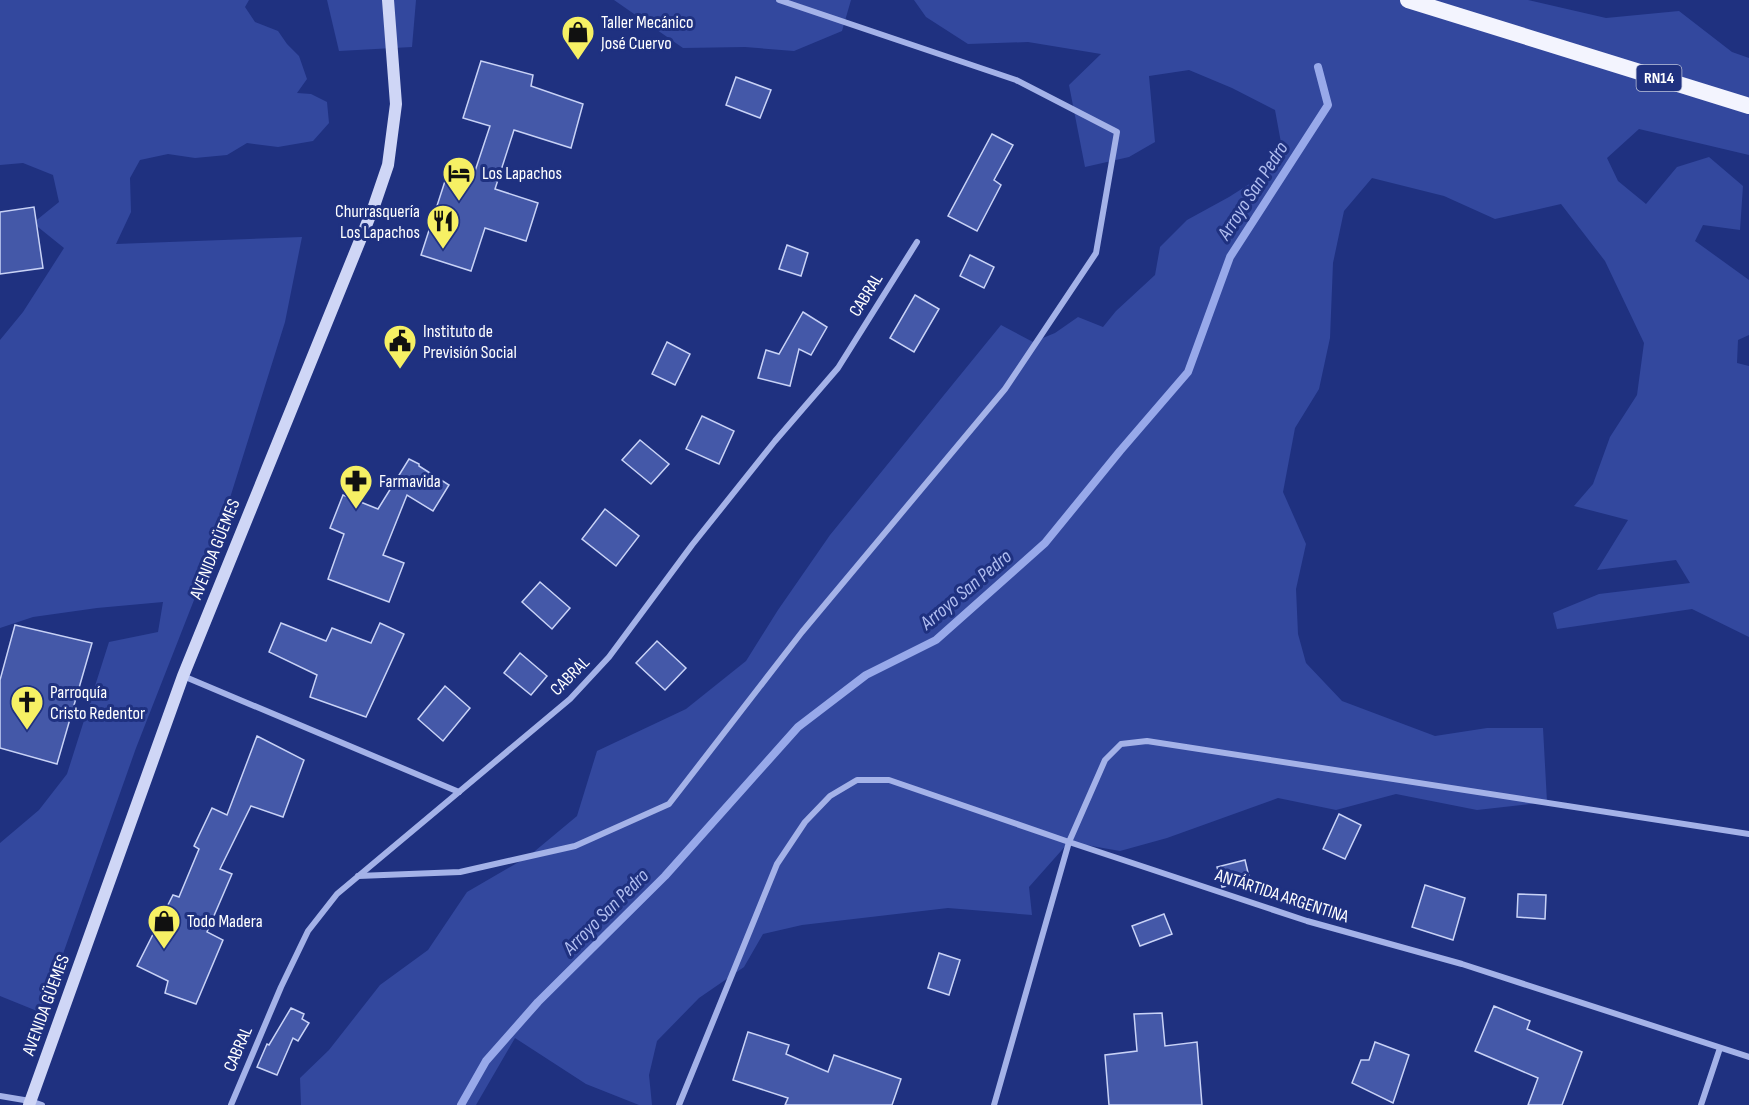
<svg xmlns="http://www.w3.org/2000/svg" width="1749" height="1105" viewBox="0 0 1749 1105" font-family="'Sofia Sans Condensed',sans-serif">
	<rect width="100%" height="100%" fill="#1f3180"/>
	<g fill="#33489e">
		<polygon points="0,0 249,0 245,7 255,22 278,31 287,44 299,56 307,79 297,93 311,94 327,102 329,123 313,141 278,147 247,143 227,155 195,158 168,154 140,160 130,178 131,212 116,244 302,237 285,322 214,549 136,748 42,1013 0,996 0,843 39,810 67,774 109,642 158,632 163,602 97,608 33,617 0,628 0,340 23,312 64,248 33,223 59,202 53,175 23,163 0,165"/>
		<polygon points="327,0 416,0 412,47 339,51"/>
		<polygon points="614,0 851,0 842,31 794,51 745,47 683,48"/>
		<polygon points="914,0 1528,0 1606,18 1679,11 1732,52 1749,58 1749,155 1639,129 1607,158 1618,181 1646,204 1677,167 1709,157 1743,186 1740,230 1703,225 1695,241 1749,280 1749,335 1738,340 1737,363 1749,366 1749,637 1692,609 1557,629 1553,613 1599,594 1690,583 1676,560 1597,570 1628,520 1574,506 1593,484 1610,437 1637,395 1644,343 1605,261 1561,204 1495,219 1444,196 1372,178 1344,211 1333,263 1330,338 1319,389 1295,428 1283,492 1306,544 1296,589 1298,634 1306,663 1342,701 1435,736 1487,728 1543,728 1547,802 1477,810 1396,794 1336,810 1278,798 1167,838 1120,851 1069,842 1029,887 1032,915 948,908 802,925 763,934 744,967 699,998 657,1041 649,1075 652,1105 639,1105 586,1084 515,1038 476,1105 301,1105 300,1078 329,1050 380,985 428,950 467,892 529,856 577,816 597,751 686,709 746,661 778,610 830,535 1001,325 1033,342 1055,333 1078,317 1103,327 1116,311 1155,275 1160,247 1187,220 1229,197 1278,166 1284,159 1275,110 1232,88 1189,70 1149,76 1155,142 1129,157 1085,167 1069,85 1101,54 1028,42 968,44 926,17"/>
	</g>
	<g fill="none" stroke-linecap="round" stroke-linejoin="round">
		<polyline stroke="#98a9ea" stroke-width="8" points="461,1105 486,1061 538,1002 665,876 798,727 866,675 936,640 1045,543 1120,451 1188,372 1230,257 1328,105 1318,67"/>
	</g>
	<g fill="#4458a8" stroke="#c8d2f6" stroke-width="1.5">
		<polygon points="481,61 533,75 531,86 583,104 571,148 514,130 495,189 538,203 526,241 485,228 471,271 421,255 447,175 471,183 490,126 463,118"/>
		<polygon points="736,77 771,90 760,118 726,105"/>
		<polygon points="992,134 1013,145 994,180 1001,185 977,231 948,216"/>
		<polygon points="34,207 43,268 0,274 0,212"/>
		<polygon points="787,245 808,253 801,276 779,269"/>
		<polygon points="970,255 994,267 984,288 960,276"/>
		<polygon points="915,295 939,309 914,352 890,338"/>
		<polygon points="803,312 827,327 811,355 799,349 790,386 758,378 766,350 779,354"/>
		<polygon points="667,342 690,354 675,385 652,374"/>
		<polygon points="702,416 734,431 719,464 686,449"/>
		<polygon points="640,440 669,464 651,484 622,460"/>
		<polygon points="409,459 419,464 419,466 449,485 433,511 407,495 383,555 404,563 389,602 328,579 344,534 330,528 343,495 378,509"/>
		<polygon points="605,509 639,536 616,566 582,539"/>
		<polygon points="540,582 570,608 552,629 522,602"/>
		<polygon points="281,623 326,641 332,628 371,643 380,623 404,634 366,717 310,697 317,675 269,652"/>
		<polygon points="15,625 92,643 57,764 0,748 0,680"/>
		<polygon points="657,641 686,668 665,690 636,663"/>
		<polygon points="520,653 547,676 531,695 504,673"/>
		<polygon points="445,686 470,708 443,741 418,719"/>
		<polygon points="257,736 304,760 283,817 251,806 220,869 232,874 207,932 223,940 196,1004 165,993 168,981 137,966 173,895 179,897 199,849 194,846 212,808 227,815"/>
		<polygon points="1339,814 1361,825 1345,859 1323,849"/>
		<polygon points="1245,860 1250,881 1222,887 1217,867"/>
		<polygon points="1425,885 1465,898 1453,940 1412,927"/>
		<polygon points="1518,894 1546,895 1545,919 1517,917"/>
		<polygon points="1164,914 1172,934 1140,946 1132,926"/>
		<polygon points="939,953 960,960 949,995 928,988"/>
		<polygon points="1494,1006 1530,1021 1527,1029 1582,1052 1562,1105 1528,1105 1538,1078 1475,1051"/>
		<polygon points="291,1008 304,1014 302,1019 309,1023 298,1041 293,1038 277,1075 257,1067 267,1044 269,1045"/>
		<polygon points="1162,1013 1165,1046 1197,1042 1202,1105 1109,1105 1105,1055 1137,1051 1134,1014"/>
		<polygon points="748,1032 789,1045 786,1054 828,1072 834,1055 901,1079 892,1105 785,1105 788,1098 733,1080"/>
		<polygon points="1375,1042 1409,1055 1393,1103 1352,1083 1361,1060 1369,1060"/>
	</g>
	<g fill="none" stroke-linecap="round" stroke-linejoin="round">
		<g stroke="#a4b2e8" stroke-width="6">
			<polyline points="183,676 459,792"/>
			<polyline points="358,876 460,872 575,846 669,804 802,632 1005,389 1096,253 1117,132 1016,80 779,0"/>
			<polyline points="0,1096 30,1101 42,1105"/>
			<polyline points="231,1105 281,987 308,931 337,894 570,699 609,657 692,545 775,441 838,368 917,242"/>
			<polyline points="679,1105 777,864 805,822 830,796 857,780 889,780 1069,842 1105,760 1121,744 1147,741 1749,834"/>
			<polyline points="994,1105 1069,842 1307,921 1462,964 1749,1057"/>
			<polyline points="1701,1105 1720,1048"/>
		</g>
		<polyline stroke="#cfd6f6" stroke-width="12" points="29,1105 183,676 374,206 388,165 396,104 388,0"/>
		<polyline stroke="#f3f4fe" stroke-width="16" points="1408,0 1749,106"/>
	</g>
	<defs>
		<g id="shop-pin" transform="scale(1.725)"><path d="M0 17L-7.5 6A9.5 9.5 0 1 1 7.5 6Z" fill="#f6f064" stroke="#1f3180"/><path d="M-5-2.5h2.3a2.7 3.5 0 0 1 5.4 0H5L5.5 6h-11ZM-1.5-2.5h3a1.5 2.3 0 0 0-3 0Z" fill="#111"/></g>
		<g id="hotel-pin" transform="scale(1.725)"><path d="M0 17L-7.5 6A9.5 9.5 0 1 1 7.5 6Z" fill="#f6f064" stroke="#1f3180"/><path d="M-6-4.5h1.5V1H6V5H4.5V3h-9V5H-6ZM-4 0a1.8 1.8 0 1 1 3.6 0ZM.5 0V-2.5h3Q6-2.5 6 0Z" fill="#111"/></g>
		<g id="restaurant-pin" transform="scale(1.725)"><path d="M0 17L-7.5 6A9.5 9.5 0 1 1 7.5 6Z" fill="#f6f064" stroke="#1f3180"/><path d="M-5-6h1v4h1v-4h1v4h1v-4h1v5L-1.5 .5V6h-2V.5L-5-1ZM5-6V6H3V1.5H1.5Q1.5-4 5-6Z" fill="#111"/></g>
		<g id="civic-pin" transform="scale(1.725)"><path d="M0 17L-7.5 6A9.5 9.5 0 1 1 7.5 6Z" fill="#f6f064" stroke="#1f3180"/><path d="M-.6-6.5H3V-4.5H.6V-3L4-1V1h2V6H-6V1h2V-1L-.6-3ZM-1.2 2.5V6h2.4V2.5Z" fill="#111"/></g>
		<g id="pharmacy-pin" transform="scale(1.725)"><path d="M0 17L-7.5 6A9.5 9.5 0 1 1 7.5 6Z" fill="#f6f064" stroke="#1f3180"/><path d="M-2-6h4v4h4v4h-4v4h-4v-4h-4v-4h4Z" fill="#111"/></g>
		<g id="church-pin" transform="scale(1.725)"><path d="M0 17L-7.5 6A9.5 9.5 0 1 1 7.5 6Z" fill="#f6f064" stroke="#1f3180"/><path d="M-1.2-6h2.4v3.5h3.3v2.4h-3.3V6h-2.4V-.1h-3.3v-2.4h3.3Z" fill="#111"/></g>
	</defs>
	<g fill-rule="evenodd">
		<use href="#shop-pin" x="578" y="32"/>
		<use href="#hotel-pin" x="459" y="173"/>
		<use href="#restaurant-pin" x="443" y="221"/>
		<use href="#civic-pin" x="400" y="341"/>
		<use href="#pharmacy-pin" x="356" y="481"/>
		<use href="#church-pin" x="27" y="702"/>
		<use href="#shop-pin" x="164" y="921"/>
	</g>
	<g text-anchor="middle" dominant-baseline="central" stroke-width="6" stroke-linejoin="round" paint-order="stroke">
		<rect fill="#1f3180" stroke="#bcc1d9" stroke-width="1.5" x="1636.5" y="65" width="45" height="26" rx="4.5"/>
		<g font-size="16" font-weight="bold" fill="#fff">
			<text x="1659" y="78">RN14</text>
		</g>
		<g font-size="18" fill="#fff" stroke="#1f3180" text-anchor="start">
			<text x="601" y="22">Taller Mecánico<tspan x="601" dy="21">José Cuervo</tspan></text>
			<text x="482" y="173">Los Lapachos</text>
			<text x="420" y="211" text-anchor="end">Churrasquería<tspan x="420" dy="21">Los Lapachos</tspan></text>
			<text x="423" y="331">Instituto de<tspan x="423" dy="21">Previsión Social</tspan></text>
			<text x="379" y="481">Farmavida</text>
			<text x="50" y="692">Parroquía<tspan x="50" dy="21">Cristo Redentor</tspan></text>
			<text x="187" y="921">Todo Madera</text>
		</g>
		<g font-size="18" fill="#fff" stroke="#1f3180">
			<text transform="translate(866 295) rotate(-58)">CABRAL</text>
			<text transform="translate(215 549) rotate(-68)">AVENIDA GÜEMES</text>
			<text transform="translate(570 676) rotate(-45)">CABRAL</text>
			<text transform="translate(1282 896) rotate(18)">ANTÁRTIDA ARGENTINA</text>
			<text transform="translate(46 1005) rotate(-70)">AVENIDA GÜEMES</text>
			<text transform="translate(238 1049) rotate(-67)">CABRAL</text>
		</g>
		<g font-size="20" font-style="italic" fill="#b0bdf0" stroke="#1f3180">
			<text transform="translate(1253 191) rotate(-57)">Arroyo San Pedro</text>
			<text transform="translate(966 590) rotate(-40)">Arroyo San Pedro</text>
			<text transform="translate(606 912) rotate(-45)">Arroyo San Pedro</text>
		</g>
	</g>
</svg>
